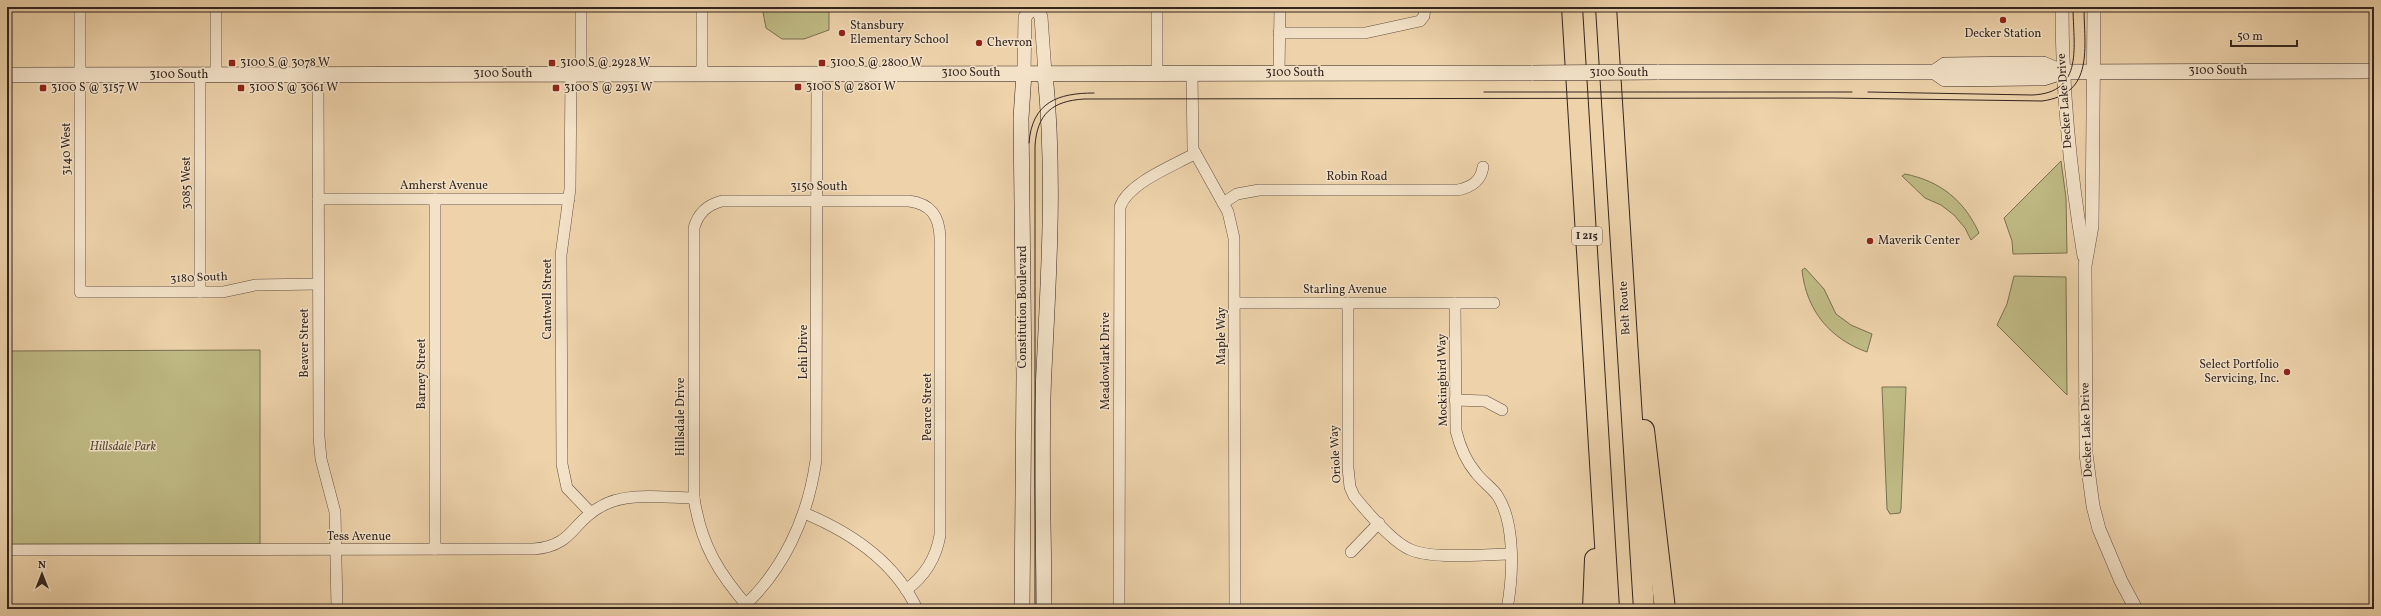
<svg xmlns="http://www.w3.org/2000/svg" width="2381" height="616" viewBox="0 0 2381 616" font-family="Vollkorn,serif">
	<rect width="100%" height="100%" fill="#edd2aa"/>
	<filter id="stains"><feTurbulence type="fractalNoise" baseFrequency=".005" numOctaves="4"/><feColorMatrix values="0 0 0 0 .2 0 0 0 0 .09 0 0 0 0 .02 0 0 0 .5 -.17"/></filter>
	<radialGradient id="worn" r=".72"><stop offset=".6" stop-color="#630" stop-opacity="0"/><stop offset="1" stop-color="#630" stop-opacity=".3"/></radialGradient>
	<g fill="#bfba84" stroke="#797052">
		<polygon points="762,7 829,7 829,30 804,39 782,39 766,28"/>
		<polygon points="2061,161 2066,198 2067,253 2013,254 2012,241 2004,218"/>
		<path d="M1905,174c35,7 59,26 74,59l-8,7 -6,-12 -11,-13 -13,-10 -16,-7 -23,-22z"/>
		<path d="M1805,268l19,21 12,25 15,11 21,9 -5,18c-37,-13 -61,-42 -65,-82z"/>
		<polygon points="2014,276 2066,277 2067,395 1997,325 2007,304"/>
		<polygon points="260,350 260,544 7,544 7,351"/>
		<polygon points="1882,387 1906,387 1901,509 1900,513 1890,514 1887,509"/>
	</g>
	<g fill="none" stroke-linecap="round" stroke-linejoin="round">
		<g stroke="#625042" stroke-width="12">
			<g id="minor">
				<polyline points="80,7 80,292 223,292 255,285 318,284"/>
				<polyline points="216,7 216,75"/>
				<polyline points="581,7 581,74"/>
				<polyline points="702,7 702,74"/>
				<polyline points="1279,33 1365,33 1420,21 1424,16 1425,7"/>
				<polyline points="1157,73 1157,7"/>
				<polyline points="1192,73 1193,149 1228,212 1234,238 1235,609"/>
				<polyline points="1279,73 1280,7"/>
				<polyline points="571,74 570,189 561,255 562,464 567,488 591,513"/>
				<polyline points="200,75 200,292"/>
				<polyline points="318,75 319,437 321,459 335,512 337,609"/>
				<polyline points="318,199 569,199"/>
				<polyline points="435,199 435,549"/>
				<path d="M1223,203l14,-9 22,-4h199c14,-3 23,-9 25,-23"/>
				<polyline points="1235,303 1494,303"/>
				<path d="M1348,303v165l2,19 4,9c13,16 38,45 55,53 22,11 76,5 101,5"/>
				<path d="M1455,303l1,128c4,16 9,29 20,42 6,8 15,14 21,22 19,28 16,82 10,114"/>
				<polyline points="1455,400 1485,401 1502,410"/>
				<path d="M804,513c46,19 91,49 113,96"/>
				<path d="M7,550l527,-1c39,-3 38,-27 66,-42 26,-16 65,-9 94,-9"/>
				<polyline points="1351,552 1379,523"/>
				<path d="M741,609c43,-39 67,-92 75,-149l1,-386"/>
				<path d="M750,609c-31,-35 -49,-64 -56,-111v-270c4,-15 13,-23 28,-27h187c22,3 30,15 31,36v298c-4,24 -15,41 -34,55"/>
				<path d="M1119,609l1,-402c8,-24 53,-41 74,-53"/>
			</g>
		</g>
		<g stroke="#625042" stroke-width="14">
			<g id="tertiary">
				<polyline points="1036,7 1041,17 1045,73"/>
				<path d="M2062,7c0,84 8,166 22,249"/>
				<polyline points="2094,7 2092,226 2085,266 2086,454 2093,506 2099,529 2121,581 2136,609"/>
				<polyline points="1024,73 1025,17 1033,7"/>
			</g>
		</g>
		<g stroke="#33251f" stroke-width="16">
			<g id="secondary">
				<polyline points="1657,72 1935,72 1945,79 2043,78 2062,72 2374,71"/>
				<polyline points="1935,72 1945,65 2043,64 2062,72"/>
				<polyline points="7,75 1533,73"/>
				<polyline points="1022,609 1024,376 1021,118 1024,73"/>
				<path d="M1044,609c0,-79 -4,-160 0,-239 5,-99 11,-198 1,-297"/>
			</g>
		</g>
		<g stroke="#33251f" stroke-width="22">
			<g id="motorway">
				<polyline points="1572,7 1609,609"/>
				<polyline points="1606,7 1644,609"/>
				<polyline points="1644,430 1665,609"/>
				<polyline points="1593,609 1595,559"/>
			</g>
		</g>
		<use href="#minor" stroke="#f3e2c8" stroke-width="11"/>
		<use href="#tertiary" stroke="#f3e2c8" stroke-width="13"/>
		<use href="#secondary" stroke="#f3e2c8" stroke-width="15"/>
		<use href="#motorway" stroke="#edd2aa" stroke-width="20"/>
		<g stroke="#33251f" stroke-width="1">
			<polyline points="1484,92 1852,92"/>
			<path d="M1868,92l164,3c53,-2 41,-50 41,-88"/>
			<path d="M1029,143c3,-41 29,-50 65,-50"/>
			<path d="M1035,609v-463c2,-32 17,-45 49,-47l748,-1 210,3c53,-7 42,-54 42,-94"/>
		</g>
		<g stroke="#33251f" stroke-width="16" stroke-linecap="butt">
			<polyline id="secondary-bridge" points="1533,73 1657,72"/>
		</g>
		<use href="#secondary-bridge" stroke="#f3e2c8" stroke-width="15"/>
	</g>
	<g fill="#8f2418" stroke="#f3e2c8" stroke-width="1.5">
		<circle cx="2003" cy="20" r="4"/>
		<circle cx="842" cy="33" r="4"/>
		<circle cx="979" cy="43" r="4"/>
		<rect x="228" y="59" width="8" height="8" rx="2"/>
		<rect x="548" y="59" width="8" height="8" rx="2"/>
		<rect x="818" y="59" width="8" height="8" rx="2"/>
		<rect x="794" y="83" width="8" height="8" rx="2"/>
		<rect x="39" y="84" width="8" height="8" rx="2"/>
		<rect x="237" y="84" width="8" height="8" rx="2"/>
		<rect x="552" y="84" width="8" height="8" rx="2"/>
		<circle cx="1870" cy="241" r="4"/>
		<circle cx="2287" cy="372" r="4"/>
	</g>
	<g text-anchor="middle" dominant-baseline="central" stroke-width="3" stroke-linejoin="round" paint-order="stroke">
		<rect fill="#f3e2c8" stroke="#6d5e52" stroke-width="1" x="1572" y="227" width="30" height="18" rx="3"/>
		<g font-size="11" font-weight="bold" fill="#33251f">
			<text x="1587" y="236">I 215</text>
		</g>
		<g font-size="12" fill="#33251f" stroke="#f3e2c8" text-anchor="start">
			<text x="850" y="26">Stansbury<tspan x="850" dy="14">Elementary School</tspan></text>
			<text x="2003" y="34" text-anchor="middle">Decker Station</text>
			<text x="987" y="43">Chevron</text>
			<text x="240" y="63">3100 S @ 3078 W</text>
			<text x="560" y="63">3100 S @ 2928 W</text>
			<text x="830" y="63">3100 S @ 2800 W</text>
			<text x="806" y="87">3100 S @ 2801 W</text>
			<text x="51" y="88">3100 S @ 3157 W</text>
			<text x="249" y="88">3100 S @ 3061 W</text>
			<text x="564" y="88">3100 S @ 2931 W</text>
			<text x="1878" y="241">Maverik Center</text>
			<text x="2279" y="365" text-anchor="end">Select Portfolio<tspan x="2279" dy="14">Servicing, Inc.</tspan></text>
		</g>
		<g font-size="12" fill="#33251f" stroke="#f3e2c8">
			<text x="2218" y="71">3100 South</text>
			<text x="971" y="73">3100 South</text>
			<text x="1295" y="73">3100 South</text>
			<text x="1619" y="73">3100 South</text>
			<text x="503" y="74">3100 South</text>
			<text x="179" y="75">3100 South</text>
			<text transform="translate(2065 101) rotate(-94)">Decker Lake Drive</text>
			<text transform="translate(67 149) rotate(-90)">3140 West</text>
			<text x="1357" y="177">Robin Road</text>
			<text transform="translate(187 183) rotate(-90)">3085 West</text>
			<text x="444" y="186">Amherst Avenue</text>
			<text x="819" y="187">3150 South</text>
			<text transform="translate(199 278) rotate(-2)">3180 South</text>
			<text x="1345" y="290">Starling Avenue</text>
			<text transform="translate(548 299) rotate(-90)">Cantwell Street</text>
			<text transform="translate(1023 307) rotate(-90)">Constitution Boulevard</text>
			<text transform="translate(1625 308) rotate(-93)">Belt Route</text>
			<text transform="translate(1222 336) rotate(-90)">Maple Way</text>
			<text transform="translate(305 343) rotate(-90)">Beaver Street</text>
			<text transform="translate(804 352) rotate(-90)">Lehi Drive</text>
			<text transform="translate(1106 361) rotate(-90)">Meadowlark Drive</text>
			<text transform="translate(422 374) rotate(-90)">Barney Street</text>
			<text transform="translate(1443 380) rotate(-91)">Mockingbird Way</text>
			<text transform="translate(928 407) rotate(-90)">Pearce Street</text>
			<text transform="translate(681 417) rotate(-90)">Hillsdale Drive</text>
			<text transform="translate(2087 430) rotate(-92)">Decker Lake Drive</text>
			<text transform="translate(1336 454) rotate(-93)">Oriole Way</text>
			<text x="359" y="537">Tess Avenue</text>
		</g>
		<g font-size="12" font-style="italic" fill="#564a38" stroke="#f3e2c8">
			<text x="123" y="447">Hillsdale Park</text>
		</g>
	</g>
	<rect width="2381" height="616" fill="none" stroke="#edd2aa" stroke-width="24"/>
	<rect x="8" y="8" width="2365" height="600" fill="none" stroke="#33251f" stroke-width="2"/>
	<rect x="12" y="12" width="2357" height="592" fill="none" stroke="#33251f"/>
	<g transform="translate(42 574)" stroke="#f3e2c8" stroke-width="3" paint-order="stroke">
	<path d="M0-3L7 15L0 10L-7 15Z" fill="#33251f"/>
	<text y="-6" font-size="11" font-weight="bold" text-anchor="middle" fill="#33251f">N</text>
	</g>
	<path d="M2231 40v6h66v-6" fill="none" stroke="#33251f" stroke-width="2"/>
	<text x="2237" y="40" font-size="12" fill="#33251f" stroke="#f3e2c8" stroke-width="3" paint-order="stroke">50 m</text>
	<rect width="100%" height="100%" filter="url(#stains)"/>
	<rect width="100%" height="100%" fill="url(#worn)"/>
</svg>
